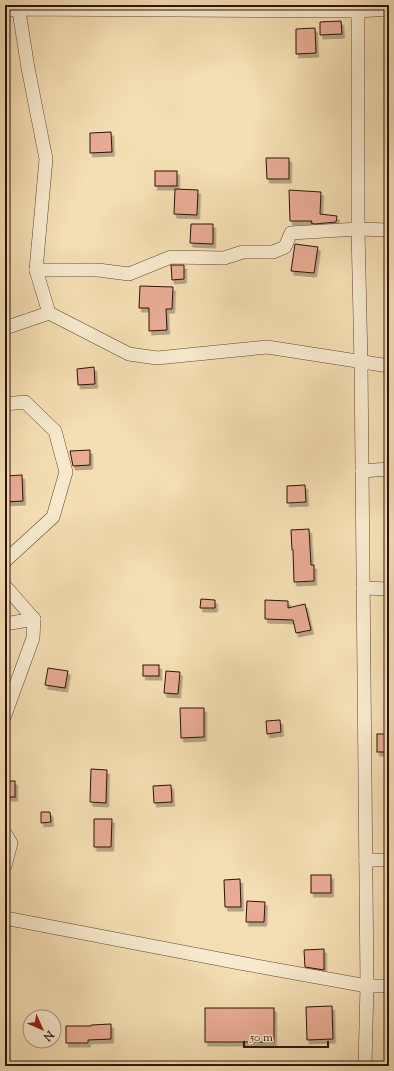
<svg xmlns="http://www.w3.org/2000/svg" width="394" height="1071" viewBox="0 0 394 1071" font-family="'Sorts Mill Goudy',serif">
	<defs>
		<filter id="shadow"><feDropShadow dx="2.5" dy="4" stdDeviation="0" flood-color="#0004"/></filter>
	</defs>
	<rect width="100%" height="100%" fill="#f4deb3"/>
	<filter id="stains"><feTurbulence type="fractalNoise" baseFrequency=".005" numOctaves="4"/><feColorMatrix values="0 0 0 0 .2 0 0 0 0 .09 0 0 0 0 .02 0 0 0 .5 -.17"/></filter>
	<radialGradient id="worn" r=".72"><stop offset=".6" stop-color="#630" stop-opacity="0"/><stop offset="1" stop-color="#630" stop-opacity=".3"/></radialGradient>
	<g fill="#e9ab94" stroke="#2c1205" filter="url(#shadow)">
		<polygon points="341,21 342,34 320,35 320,22"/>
		<polygon points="315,28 316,53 296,54 296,29"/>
		<polygon points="111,132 112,152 90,153 90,133"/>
		<polygon points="266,158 289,158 289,179 267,179"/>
		<rect x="155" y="171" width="22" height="15"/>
		<polygon points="175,189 198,190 197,215 174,214"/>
		<polygon points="289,190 321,192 320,214 337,216 336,222 315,224 311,223 312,221 290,221"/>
		<polygon points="191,224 213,224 213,244 190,243"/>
		<polygon points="295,244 318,247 314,273 291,271"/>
		<polygon points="171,265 184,265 184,279 172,280"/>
		<polygon points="140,286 173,287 172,309 166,309 167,330 149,331 149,308 139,308"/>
		<polygon points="94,367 95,384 78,385 77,369"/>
		<polygon points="90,450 90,465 73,466 70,451"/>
		<polygon points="22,475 23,501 5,502 5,476"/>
		<polygon points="305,485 306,502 287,503 287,486"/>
		<polygon points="309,529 311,565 314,565 314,581 294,582 293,550 292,550 291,530"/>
		<polygon points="201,599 215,600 215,608 200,608"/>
		<polygon points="265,600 288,601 288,608 305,604 311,630 296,633 293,620 265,619"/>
		<rect x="143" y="665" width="16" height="11"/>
		<polygon points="48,668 68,671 65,688 45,685"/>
		<polygon points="166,671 180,672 178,694 164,693"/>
		<polygon points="180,708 204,708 204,737 181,738"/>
		<polygon points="280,720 281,732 267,734 266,721"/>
		<rect x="377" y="734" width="12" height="18"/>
		<polygon points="91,769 107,770 106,803 90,802"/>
		<rect x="5" y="781" width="10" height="16"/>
		<polygon points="171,785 172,802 154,803 153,786"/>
		<polygon points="41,812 50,812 51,822 41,823"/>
		<polygon points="94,819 112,819 111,847 94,847"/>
		<rect x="311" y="875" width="20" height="18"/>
		<polygon points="240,879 241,907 225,907 224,880"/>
		<polygon points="247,901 265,902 264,922 246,922"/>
		<polygon points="324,949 324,970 305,967 304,950"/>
		<polygon points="332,1006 333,1039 307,1040 306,1007"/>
		<rect x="205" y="1008" width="69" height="34"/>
		<polygon points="111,1024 111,1039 88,1040 88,1043 66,1043 66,1026 91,1026 91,1025"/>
	</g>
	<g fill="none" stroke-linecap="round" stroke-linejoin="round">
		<g stroke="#5e4530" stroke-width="14">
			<g id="minor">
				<polyline points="18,5 28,68 46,159 36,270 49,313 129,354 157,358 267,347 389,366"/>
				<polyline points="358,5 358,229 361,362 367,986 365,1066"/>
				<polyline points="5,10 18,9 358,11 389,9"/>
				<polyline points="36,270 98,270 129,274 171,257 224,258 243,252 273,252 285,247 291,233 358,229 389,230"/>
				<polyline points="5,328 49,313"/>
				<polyline points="5,404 25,402 55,431 66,472 53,517 5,561"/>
				<polyline points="362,471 389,469"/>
				<polyline points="5,586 34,619 33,638 5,715"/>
				<polyline points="363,588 389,589"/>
				<polyline points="5,624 34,619"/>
				<polyline points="5,833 11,843 5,866"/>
				<polyline points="366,860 389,860"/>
				<polyline points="5,918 240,963 367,986 389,986"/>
			</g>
		</g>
		<use href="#minor" stroke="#f8eace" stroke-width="13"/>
	</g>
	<rect width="394" height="1071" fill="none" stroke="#f4deb3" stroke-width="20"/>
	<rect x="6" y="6" width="382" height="1059" fill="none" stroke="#2c1205" stroke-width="2"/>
	<rect x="10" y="10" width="374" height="1051" fill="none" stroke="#2c1205"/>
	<g transform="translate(42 1029) rotate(135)"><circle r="19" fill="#f8eace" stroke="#a6947e"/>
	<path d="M0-3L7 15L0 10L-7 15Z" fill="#8f2418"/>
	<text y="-6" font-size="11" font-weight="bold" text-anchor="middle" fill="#2c1205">N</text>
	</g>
	<path d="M244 1041v6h84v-6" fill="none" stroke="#2c1205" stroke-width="2"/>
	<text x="250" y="1041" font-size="12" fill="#2c1205" stroke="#f8eace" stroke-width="3" paint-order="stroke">50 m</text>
	<rect width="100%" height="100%" filter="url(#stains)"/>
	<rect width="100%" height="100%" fill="url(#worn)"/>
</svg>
